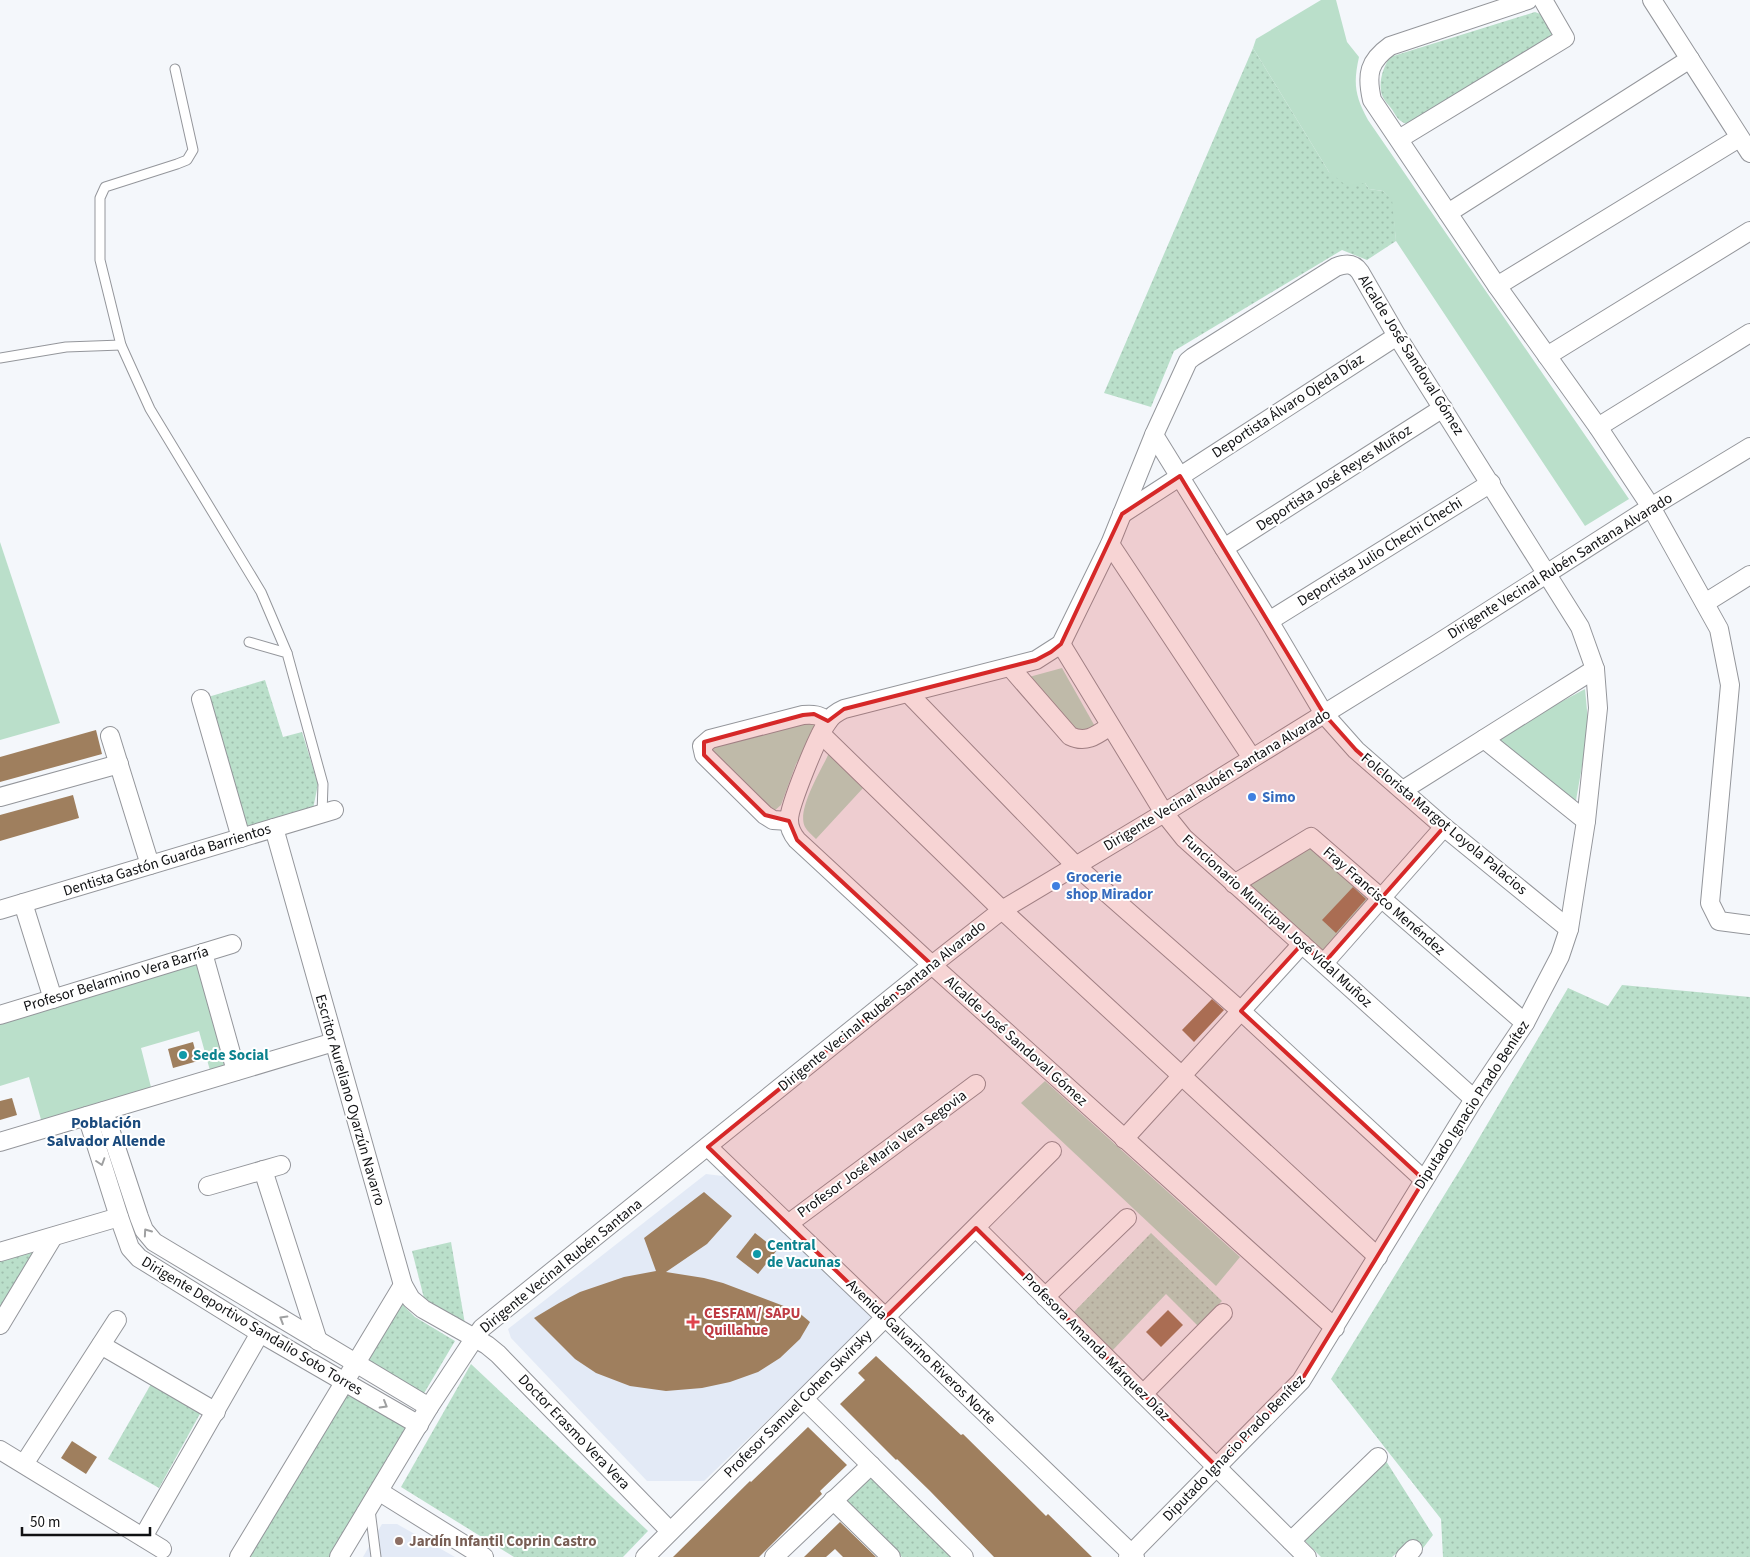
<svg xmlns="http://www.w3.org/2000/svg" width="1750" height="1557" viewBox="0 0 1750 1557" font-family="'Source Sans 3',sans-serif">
	<defs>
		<pattern id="grass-dots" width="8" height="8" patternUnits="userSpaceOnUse" patternTransform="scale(1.25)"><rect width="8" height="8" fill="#badfca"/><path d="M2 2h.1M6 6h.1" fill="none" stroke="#9fbead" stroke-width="1.8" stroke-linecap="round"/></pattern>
	</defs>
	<rect width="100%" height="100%" fill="#f4f7fb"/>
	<g fill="#e3eaf6">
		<polygon points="706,1174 731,1177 876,1316 704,1481 647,1481 511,1338 508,1329"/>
		<polygon points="382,1524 397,1524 455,1557 363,1557"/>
	</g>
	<g fill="url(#grass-dots)">
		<path d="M1535,12l8,3 10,19 -1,3 -145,87c-7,-2 -10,-6 -14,-13 -3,-5 -9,-10 -11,-16 -4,-12 1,-28 8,-38z"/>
		<polygon points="1253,48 1329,172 1365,183 1369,189 1383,191 1393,200 1396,241 1367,260 1342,250 1174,351 1151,407 1104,393"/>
		<polygon points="265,680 283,737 302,732 318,784 313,809 244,832 208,697"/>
		<polygon points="1622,985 1750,997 1750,1557 1443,1557 1441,1519 1331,1379 1469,1155 1568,988 1608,1006"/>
		<polygon points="1151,1233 1222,1301 1198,1326 1166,1294 1112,1351 1073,1313"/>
		<polygon points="451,1242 465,1324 424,1298 412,1251"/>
		<polygon points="35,1250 0,1309 0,1260"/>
		<polygon points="400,1302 415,1317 455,1341 423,1395 368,1361"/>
		<polygon points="471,1364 648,1531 623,1557 514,1557 401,1487"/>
		<polygon points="151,1384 201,1412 159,1488 108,1459"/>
		<polygon points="346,1391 409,1428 331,1557 247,1557"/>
		<polygon points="1386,1461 1433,1535 1420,1552 1409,1542 1392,1557 1321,1557 1304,1540"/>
		<polygon points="870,1476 952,1557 902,1557 845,1501"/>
	</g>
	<g fill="#badfca">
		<path d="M1321,0h15l11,42 12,15c-6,27 -4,39 9,63l261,379 -44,27 -189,-285 -4,-41 -9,-9 -14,-2 -4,-6 -18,3 -18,-14 -76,-124 3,-9z"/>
		<polygon points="0,542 60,723 0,740"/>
		<polygon points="1062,668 1097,730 1077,732 1029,677"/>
		<polygon points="1585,689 1588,721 1584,755 1575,806 1492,739"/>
		<polygon points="813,718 822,722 796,764 781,805 774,811 766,809 712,752 716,743"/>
		<path d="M829,753l35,34 -48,52c-4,-4 -9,-8 -11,-12 -9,-17 17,-58 24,-74z"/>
		<polygon points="1311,838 1380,898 1324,962 1236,884"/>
		<polygon points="199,959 230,1068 211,1074 199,1031 141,1048 152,1091 42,1123 29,1077 0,1086 0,1020"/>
		<polygon points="1045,1081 1240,1257 1216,1286 1021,1103"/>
	</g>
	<g fill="#9f7f5e">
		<polygon points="96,730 102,754 0,782 0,757"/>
		<polygon points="73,795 79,818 0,841 0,815"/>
		<polygon points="1353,887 1366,899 1336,933 1322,920"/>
		<polygon points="1212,999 1224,1010 1194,1042 1182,1030"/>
		<polygon points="193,1042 198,1061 173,1068 168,1049"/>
		<polygon points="12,1098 17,1115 0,1120 0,1101"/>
		<polygon points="704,1192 732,1216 707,1244 666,1272 704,1278 723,1283 797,1311 810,1322 800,1339 780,1358 758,1372 730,1382 702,1388 666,1391 630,1386 596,1373 575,1359 534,1318 559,1303 580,1292 624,1277 656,1271 644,1238"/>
		<polygon points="755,1233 777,1250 758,1274 736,1257"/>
		<polygon points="1168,1310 1183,1325 1161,1347 1146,1332"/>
		<polygon points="876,1356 961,1435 963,1434 1046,1516 1048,1514 1092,1557 994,1557 930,1491 897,1459 896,1460 840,1404 865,1380 858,1373"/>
		<polygon points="808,1427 847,1465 820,1491 822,1494 759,1557 673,1557 750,1481 751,1482"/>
		<polygon points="72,1441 97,1457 86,1474 61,1458"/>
		<polygon points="840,1522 876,1557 843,1557 835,1549 826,1557 804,1557"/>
	</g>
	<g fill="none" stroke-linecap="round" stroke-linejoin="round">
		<g stroke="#94969b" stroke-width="11">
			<g id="service">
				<polyline points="175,69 193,150 187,160 177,164 105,187 100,198 100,260 121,345 150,409 261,592 287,653"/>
				<polyline points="0,358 66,347 121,345"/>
				<polyline points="249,642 287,653 323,784 322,814"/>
				<polyline points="370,1510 376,1557"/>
			</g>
		</g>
		<g stroke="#94969b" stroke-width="20">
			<g id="minor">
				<path d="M1528,0l-138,46c-21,15 -24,28 -18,54l125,186 101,141 53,80 68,122 11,56 -20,218 9,18 31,4"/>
				<polyline points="1652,0 1750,153"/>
				<polyline points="1399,139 1565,38 1543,0"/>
				<polyline points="1448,213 1690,59"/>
				<polyline points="1497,286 1739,138"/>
				<polyline points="1547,356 1750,231"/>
				<polyline points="1598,427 1750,333"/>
				<polyline points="1154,435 1269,621 1324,714 1356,750 1444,827 1569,929"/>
				<polyline points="1122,514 1397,336"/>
				<polyline points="1110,544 1252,758"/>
				<polyline points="1224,548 1443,408"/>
				<polyline points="1705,603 1750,575"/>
				<polyline points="1269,621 1491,483"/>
				<polyline points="1061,644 1164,813 1184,838 1474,1099"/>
				<path d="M1010,667l60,69c16,8 27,-1 40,-10"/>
				<polyline points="908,693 1075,865 1241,1011 1424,1180"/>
				<polyline points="201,699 241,838"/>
				<polyline points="821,734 1002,910 1378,1257"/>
				<polyline points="110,736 150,865"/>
				<polyline points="1484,739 1586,821"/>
				<polyline points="1403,790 1595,669"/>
				<polyline points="0,797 119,764"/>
				<path d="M789,821l-16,-1 -8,-5 -61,-60 -2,-9 8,-7 93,-24c11,-1 16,0 25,6"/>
				<polyline points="274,828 403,1285 411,1299 423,1309 487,1345 498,1354 670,1531"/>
				<polyline points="1234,884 1311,837 1525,1023"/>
				<polyline points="23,903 53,999"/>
				<polyline points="0,910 334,810"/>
				<polyline points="203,953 236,1071"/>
				<polyline points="1324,963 1444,827"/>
				<polyline points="0,1015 232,944"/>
				<polyline points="104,1111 139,1217 144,1230 154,1242 429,1407"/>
				<polyline points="87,1116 119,1217 130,1248 139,1258 260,1333 419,1425"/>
				<polyline points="1124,1139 1302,944"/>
				<polyline points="0,1142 334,1042"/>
				<polyline points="708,1147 1135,1557"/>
				<polyline points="263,1170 318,1341"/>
				<polyline points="208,1186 281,1165"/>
				<polyline points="788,1224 976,1084"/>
				<polyline points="976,1228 1307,1557"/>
				<polyline points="0,1252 119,1217"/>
				<polyline points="1045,1297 1127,1218"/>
				<polyline points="0,1325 53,1237"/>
				<polyline points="101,1345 216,1412"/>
				<polyline points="1143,1394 1223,1313"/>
				<polyline points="804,1399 964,1557"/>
				<polyline points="0,1450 162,1549"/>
				<polyline points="24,1464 117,1320"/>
				<polyline points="380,1492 484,1557"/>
				<polyline points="833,1500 891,1557"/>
				<polyline points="143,1537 260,1333"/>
				<polyline points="1291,1541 1378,1457"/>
				<polyline points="239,1557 403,1285"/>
				<polyline points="339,1557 429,1407 474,1339 482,1328 932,965 1002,910 1164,813 1437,644 1651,507 1750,447"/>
				<polyline points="645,1557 1052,1151"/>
				<polyline points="774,1557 871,1465"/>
				<path d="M1128,1557l173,-176 173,-282 51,-76 35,-67 9,-27 17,-108 12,-113 -3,-39 -15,-42 -183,-291 -37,-64c-6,-9 -14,-9 -24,-5l-143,90 -5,4 -34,74 -44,109 -49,100 -25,16 -192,49c-7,3 -13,7 -17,14 -9,12 -38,83 -38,97 0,8 3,14 8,20l135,125 403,363"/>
				<polyline points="1405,1557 1413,1549"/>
			</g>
		</g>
		<use href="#service" stroke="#fff" stroke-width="9"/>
		<use href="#minor" stroke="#fff" stroke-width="18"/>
	</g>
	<defs><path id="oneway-chevron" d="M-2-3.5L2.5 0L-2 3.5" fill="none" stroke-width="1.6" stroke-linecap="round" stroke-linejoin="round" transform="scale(1.25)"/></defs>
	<g stroke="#9fa0a1">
		<use href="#oneway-chevron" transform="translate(101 1162) rotate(72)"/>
		<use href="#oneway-chevron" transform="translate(147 1232) rotate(-125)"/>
		<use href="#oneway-chevron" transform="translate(283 1319) rotate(-149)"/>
		<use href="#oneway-chevron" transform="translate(384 1405) rotate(30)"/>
	</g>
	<path fill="#d62828" fill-opacity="0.2" stroke="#d62828" stroke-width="4" stroke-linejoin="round" d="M1180,476l144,238 32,36 88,77 -120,136 -22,-19 -61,67 183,169 -123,201 -84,86 -241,-239 -91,90 -177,-171 224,-182 -135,-125 -8,-19 -24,-6 -61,-60v-13l99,-27 11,-1 14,7 16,-12 192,-49 15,-8 10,-8 61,-130z"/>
	<g fill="#3f7fe0" stroke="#fff" stroke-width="2">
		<circle cx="1252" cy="797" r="5"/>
		<circle cx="1056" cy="886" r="5"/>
	</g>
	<g fill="#0f9aa8" stroke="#fff" stroke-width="2">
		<circle cx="183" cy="1055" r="5"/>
		<circle cx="757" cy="1254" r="5"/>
	</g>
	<path fill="#e0444e" stroke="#fff" stroke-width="2" d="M690.5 1314.5h5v5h5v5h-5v5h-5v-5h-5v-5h5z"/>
	<circle fill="#8d6e63" stroke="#fff" stroke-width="2" cx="399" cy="1541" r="5"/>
	<g text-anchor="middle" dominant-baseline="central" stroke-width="4" stroke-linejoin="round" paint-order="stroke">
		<g font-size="15" fill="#101113" stroke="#fff">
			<text transform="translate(1411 355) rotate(58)">Alcalde José Sandoval Gómez</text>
			<text transform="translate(1288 406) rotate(-33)">Deportista Álvaro Ojeda Díaz</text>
			<text transform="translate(1334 478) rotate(-33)">Deportista José Reyes Muñoz</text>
			<text transform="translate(1380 552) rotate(-32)">Deportista Julio Chechi Chechi</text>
			<text transform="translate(1560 566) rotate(-32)">Dirigente Vecinal Rubén Santana Alvarado</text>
			<text transform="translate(1217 780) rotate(-31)">Dirigente Vecinal Rubén Santana Alvarado</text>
			<text transform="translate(1444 824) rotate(40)">Folclorista Margot Loyola Palacios</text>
			<text transform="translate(167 860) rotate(-17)">Dentista Gastón Guarda Barrientos</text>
			<text transform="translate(1384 901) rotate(41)">Fray Francisco Menéndez</text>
			<text transform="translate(1277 921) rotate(42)">Funcionario Municipal José Vidal Muñoz</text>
			<text transform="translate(116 979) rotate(-17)">Profesor Belarmino Vera Barría</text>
			<text transform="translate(882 1006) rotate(-39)">Dirigente Vecinal Rubén Santana Alvarado</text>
			<text transform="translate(1016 1041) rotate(42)">Alcalde José Sandoval Gómez</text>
			<text transform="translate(350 1100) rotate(74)">Escritor Aureliano Oyarzún Navarro</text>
			<text transform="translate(1472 1105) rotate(-57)">Diputado Ignacio Prado Benítez</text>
			<text transform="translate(882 1154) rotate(-36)">Profesor José María Vera Segovia</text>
			<text transform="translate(561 1266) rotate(-39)">Dirigente Vecinal Rubén Santana</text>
			<text transform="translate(252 1326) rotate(31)">Dirigente Deportivo Sandalio Soto Torres</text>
			<text transform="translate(1096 1347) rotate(45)">Profesora Amanda Márquez Díaz</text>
			<text transform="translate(921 1352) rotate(44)">Avenida Galvarino Riveros Norte</text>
			<text transform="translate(798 1404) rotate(-45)">Profesor Samuel Cohen Skvirsky</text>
			<text transform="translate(574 1432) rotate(46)">Doctor Erasmo Vera Vera</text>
			<text transform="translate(1234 1448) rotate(-46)">Diputado Ignacio Prado Benítez</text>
		</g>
		<g font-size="15" font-weight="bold" fill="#366cbe" stroke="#fff" text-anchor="start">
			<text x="1262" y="797">Simo</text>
			<text x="1066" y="877">Grocerie<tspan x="1066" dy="17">shop Mirador</tspan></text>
		</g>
		<g font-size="15" font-weight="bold" fill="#0d838f" stroke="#fff" text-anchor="start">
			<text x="193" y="1055">Sede Social</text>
			<text x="767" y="1245">Central<tspan x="767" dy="17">de Vacunas</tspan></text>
		</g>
		<g font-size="15" font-weight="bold" fill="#be3a42" stroke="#fff" text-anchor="start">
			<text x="704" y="1313">CESFAM/ SAPU<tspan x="704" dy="17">Quillahue</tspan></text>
		</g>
		<g font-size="15" font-weight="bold" fill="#785e54" stroke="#fff" text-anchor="start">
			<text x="409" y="1541">Jardín Infantil Coprin Castro</text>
		</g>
		<g font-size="16" font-weight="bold" fill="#1a4a7d" stroke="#fff">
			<text x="106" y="1123">Población<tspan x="106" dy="18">Salvador Allende</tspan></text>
		</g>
	</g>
	<path d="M22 1527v8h128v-8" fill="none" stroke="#101113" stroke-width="2.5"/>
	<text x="30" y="1527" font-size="15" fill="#101113" stroke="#ffffff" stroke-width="4" paint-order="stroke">50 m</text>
</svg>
